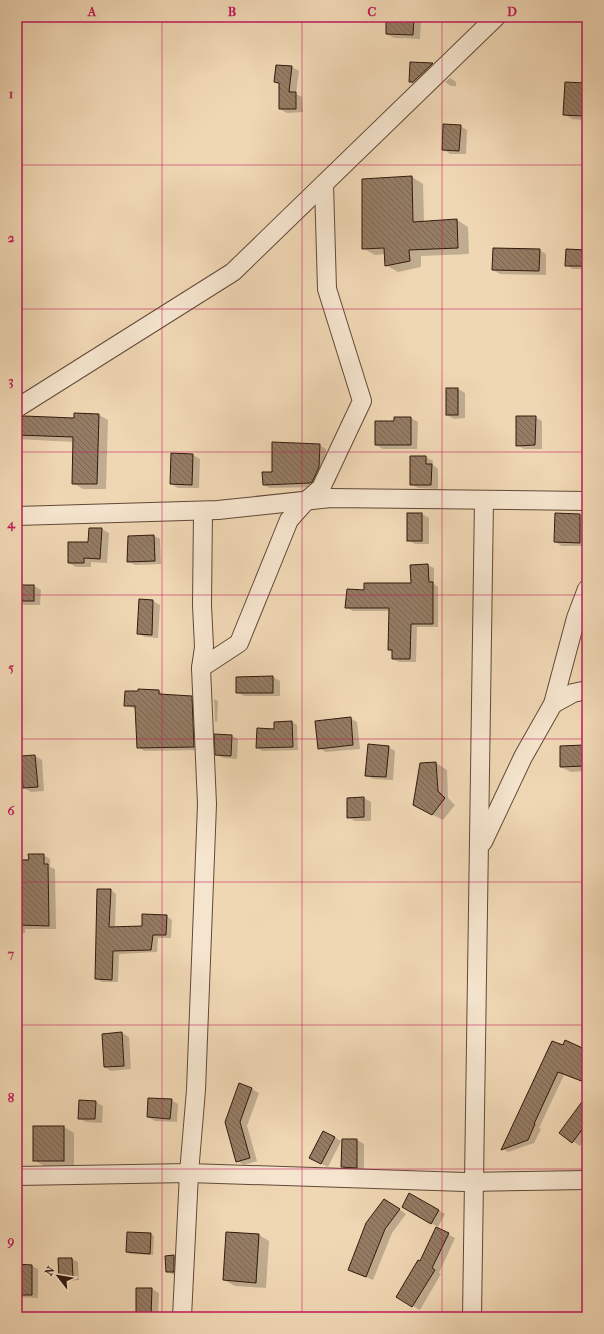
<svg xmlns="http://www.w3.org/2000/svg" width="604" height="1334" viewBox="0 0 604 1334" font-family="'IM FELL French Canon',serif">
	<defs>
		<pattern id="building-back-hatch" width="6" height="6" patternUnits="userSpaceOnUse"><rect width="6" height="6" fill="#957c64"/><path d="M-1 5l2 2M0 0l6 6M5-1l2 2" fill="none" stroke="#7a6551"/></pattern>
	</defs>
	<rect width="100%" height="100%" fill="#f0d7b4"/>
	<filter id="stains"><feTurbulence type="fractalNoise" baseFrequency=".005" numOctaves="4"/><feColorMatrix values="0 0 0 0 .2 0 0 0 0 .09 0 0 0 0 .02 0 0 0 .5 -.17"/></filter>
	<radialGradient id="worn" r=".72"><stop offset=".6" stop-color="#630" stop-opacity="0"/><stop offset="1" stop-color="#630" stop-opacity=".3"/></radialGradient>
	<g fill="#0003">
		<polygon points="387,17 414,17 421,21 420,39 394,38 387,34"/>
		<polygon points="411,63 433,64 440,68 417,86 410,82"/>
		<polygon points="292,67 299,71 296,94 302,97 303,112 287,113 280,109 280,85 275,82"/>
		<polygon points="450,78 456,82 456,86 451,86 445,82"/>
		<polygon points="566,83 587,85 587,140 584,138 584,120 572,119 564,114"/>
		<polygon points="460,126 467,130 466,154 450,154 443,149"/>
		<polygon points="412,177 423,184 424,223 457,220 468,227 469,254 421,256 421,267 398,272 386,265 385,254 375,255 363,248"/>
		<polygon points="539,250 546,254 546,275 500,274 493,270"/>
		<polygon points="586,251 587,269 573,269 566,265"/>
		<polygon points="458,389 465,393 465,418 454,419 447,415"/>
		<polygon points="99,415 108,420 106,489 83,489 73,483 74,442 17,439 17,420 75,419"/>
		<polygon points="535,417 542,421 542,449 524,449 517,445"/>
		<polygon points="411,418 418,422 417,449 383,449 376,445 395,422"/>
		<polygon points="319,445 326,449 325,471 317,487 270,488 264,485 273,473"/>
		<polygon points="172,454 193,455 200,459 199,488 178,488 171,484"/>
		<polygon points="426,457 433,461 433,465 438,469 438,489 418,488 411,484"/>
		<polygon points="408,514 422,514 429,518 429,544 415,544 408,540"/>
		<polygon points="556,514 580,515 587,519 586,546 562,546 555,542"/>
		<polygon points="90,529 102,529 109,533 107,563 91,562 91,567 76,567 69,563 89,542"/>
		<polygon points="154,536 160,539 161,564 135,565 128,561"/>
		<polygon points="427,565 434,568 434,584 438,587 438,627 417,627 416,662 399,662 393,659 393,652 389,649 390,611 353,611 346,607 365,592 412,584"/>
		<polygon points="34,586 41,590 40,605 24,605 17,601"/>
		<polygon points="140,600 153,601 160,605 158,638 145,637 138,633"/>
		<polygon points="273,677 280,681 280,696 244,696 237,692"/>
		<polygon points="159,691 165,695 191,697 197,701 199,750 144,751 138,747 136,709 125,705 126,692"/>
		<polygon points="214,699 218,701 217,722 215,721"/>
		<polygon points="350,718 357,722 360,749 326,752 319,748"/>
		<polygon points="292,722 297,725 298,750 263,751 257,748 275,730"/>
		<polygon points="232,736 238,739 237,759 223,758 216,754"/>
		<polygon points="388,747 395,751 393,780 373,779 366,775"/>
		<polygon points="561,747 587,747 587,771 571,772 561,767"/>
		<polygon points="35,756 42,760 44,791 31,792 24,788"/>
		<polygon points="436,763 447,770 448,798 455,805 443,820 425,811 420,764"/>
		<polygon points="364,798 371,802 371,821 355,821 348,817"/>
		<polygon points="43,855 50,859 50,867 55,869 56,929 25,929 25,933 17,934 17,859 30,859"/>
		<polygon points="111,890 116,894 115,928 143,927 166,916 172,920 171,938 158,938 157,952 119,954 118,982 102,982 96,978"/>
		<polygon points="122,1033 129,1037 131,1069 111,1071 104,1067"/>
		<polygon points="563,1046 587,1051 587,1084 564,1075 539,1128 541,1129 534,1143 508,1152 503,1149"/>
		<polygon points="252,1089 259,1093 247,1126 257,1161 244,1165 237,1161 226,1122"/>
		<polygon points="587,1097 587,1136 580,1146 561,1133"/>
		<polygon points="171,1100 178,1104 177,1122 155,1121 148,1117"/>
		<polygon points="17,1101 18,1102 18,1133 17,1133"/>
		<polygon points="96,1102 103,1106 102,1123 86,1122 79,1118"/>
		<polygon points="64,1127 74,1133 74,1166 44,1166 34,1160"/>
		<polygon points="334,1137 341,1141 328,1167 317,1162"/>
		<polygon points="343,1140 357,1140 364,1144 364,1171 349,1171 342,1167"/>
		<polygon points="410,1195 445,1214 438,1227 403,1207"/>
		<polygon points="391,1204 406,1214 392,1233 373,1280 349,1270"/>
		<polygon points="437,1228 455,1238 439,1273 441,1274 420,1310 397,1297 421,1262"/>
		<polygon points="151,1234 154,1236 153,1255 130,1254 127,1252"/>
		<polygon points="259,1235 269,1241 266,1288 235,1286 224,1280"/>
		<polygon points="174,1256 181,1260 180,1275 174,1275 167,1271 166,1257"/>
		<polygon points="59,1259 72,1259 78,1262 79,1280 66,1281 60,1277"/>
		<polygon points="17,1265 32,1266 38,1269 38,1298 17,1297"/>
		<polygon points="152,1289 159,1293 158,1315 173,1317 137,1317"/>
	</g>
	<g fill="url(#building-back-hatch)" stroke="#321a0d">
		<polygon points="386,17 414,17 413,35 386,34"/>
		<polygon points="410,62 433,63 413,82 409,82"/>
		<polygon points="276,65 292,66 289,92 296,92 296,109 279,109 279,83 274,82"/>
		<polygon points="565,82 585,83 583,116 563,115"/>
		<polygon points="443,124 461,125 459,151 442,150"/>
		<polygon points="412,176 413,222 457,219 458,248 409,250 410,261 385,266 384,248 362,249 362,179"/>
		<polygon points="493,248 540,249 539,271 492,270"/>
		<polygon points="566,249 586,250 585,266 565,266"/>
		<rect x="446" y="388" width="12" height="27"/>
		<polygon points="74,413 99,414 97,484 72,484 73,437 17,435 17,418 24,416 74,418"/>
		<polygon points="516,416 536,416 535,445 516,446"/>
		<polygon points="394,417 411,417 411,445 375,445 375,421 394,421"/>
		<polygon points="272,442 320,444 319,467 312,482 310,483 263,485 262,472 272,472"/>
		<polygon points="171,453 193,454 192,485 170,484"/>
		<polygon points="410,456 426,456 426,464 432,464 431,485 410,485"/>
		<rect x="407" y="513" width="15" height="28"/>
		<polygon points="555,513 580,514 580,543 554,542"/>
		<polygon points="89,528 102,528 100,559 84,558 84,563 68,563 68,542 88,542"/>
		<polygon points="154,535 155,561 127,562 128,536"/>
		<polygon points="428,564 429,582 433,582 433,624 411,624 410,659 392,659 392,650 388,650 389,608 345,608 347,589 364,590 364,583 411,583 410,565"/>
		<rect x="17" y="585" width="17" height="16"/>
		<polygon points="139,599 153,600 152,635 137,634"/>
		<polygon points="273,676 273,693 236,693 236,677"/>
		<polygon points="138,689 159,690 159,694 192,696 194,747 137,748 135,706 124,706 125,691 138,691"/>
		<polygon points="351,717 353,745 318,749 315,721"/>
		<polygon points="292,721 293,747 256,748 257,728 274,729 274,722"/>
		<polygon points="214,734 232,735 231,756 215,755"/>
		<polygon points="368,744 389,746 386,777 365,776"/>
		<polygon points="584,745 585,766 560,767 560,746"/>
		<polygon points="35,755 38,787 23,788 21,756"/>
		<polygon points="436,762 438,791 445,798 432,815 413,805 420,763"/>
		<polygon points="364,797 364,817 347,818 347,798"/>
		<polygon points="28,854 44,854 44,864 48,864 49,926 17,925 17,860 29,860"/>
		<polygon points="97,889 111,889 109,927 142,926 142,914 167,915 166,935 153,935 151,950 113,951 112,980 95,979"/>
		<polygon points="122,1032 124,1066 104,1067 102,1034"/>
		<polygon points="565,1040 587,1050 587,1083 558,1072 534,1124 535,1124 528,1140 501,1150 552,1041 563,1045"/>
		<polygon points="239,1083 252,1088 240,1122 250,1158 236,1162 225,1122"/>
		<polygon points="587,1095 587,1123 572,1143 559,1133"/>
		<polygon points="148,1098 172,1099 170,1119 147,1117"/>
		<polygon points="79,1100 96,1101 95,1119 78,1119"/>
		<rect x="33" y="1126" width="31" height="35"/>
		<polygon points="323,1131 335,1137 321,1164 309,1158"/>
		<polygon points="342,1139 357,1139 357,1168 341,1167"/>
		<polygon points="409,1193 439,1210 431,1224 402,1207"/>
		<polygon points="384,1199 400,1209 385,1229 366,1277 348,1270 366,1223"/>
		<polygon points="436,1227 449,1233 432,1268 435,1270 412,1307 396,1297 418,1260 420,1261"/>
		<polygon points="127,1232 151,1233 150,1254 126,1252"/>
		<polygon points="226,1232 259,1234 256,1283 223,1280"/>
		<polygon points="174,1255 174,1272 166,1272 165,1256"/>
		<polygon points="58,1258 72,1258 73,1277 59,1278"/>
		<polygon points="17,1264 32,1265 32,1295 17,1295"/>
		<polygon points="136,1288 152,1288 151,1317 136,1317"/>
	</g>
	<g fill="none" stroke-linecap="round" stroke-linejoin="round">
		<g stroke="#624937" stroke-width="20">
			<g id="minor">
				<polyline points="17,408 233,272 496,17"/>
				<polyline points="17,516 218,510 331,498 587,501"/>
				<polyline points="201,668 204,647 202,605 203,511"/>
				<polyline points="553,704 573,693 587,690"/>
				<polyline points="483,842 523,757 553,704 576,618 587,589"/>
				<polyline points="17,1176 189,1173 465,1182 587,1180"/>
				<polyline points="182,1317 189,1173 196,1090 207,804 201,668 239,643 289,520 306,501 321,488 362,401 327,289 324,184"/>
				<polyline points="472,1317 484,500"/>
			</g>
		</g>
		<use href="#minor" stroke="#f5e5ce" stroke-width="18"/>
	</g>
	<path fill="none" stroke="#c2185b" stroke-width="1" stroke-opacity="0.55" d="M162,17v1300M302,17v1300M442,17v1300M17,165h570M17,309h570M17,452h570M17,595h570M17,739h570M17,882h570M17,1025h570M17,1169h570"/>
	<rect width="604" height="1334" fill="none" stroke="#f0d7b4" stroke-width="44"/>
	<g transform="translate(58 1276) rotate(301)" stroke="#f5e5ce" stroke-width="3" paint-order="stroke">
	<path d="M0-3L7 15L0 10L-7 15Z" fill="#321a0d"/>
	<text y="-6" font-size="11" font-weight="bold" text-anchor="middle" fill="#321a0d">N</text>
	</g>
	<rect x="22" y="22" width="560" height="1290" fill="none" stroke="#c2185b" stroke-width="1.5"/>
	<g font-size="13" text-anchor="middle" font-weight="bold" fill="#c2185b">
		<text x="92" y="16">A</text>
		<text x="232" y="16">B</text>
		<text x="372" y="16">C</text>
		<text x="512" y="16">D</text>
		<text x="11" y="98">1</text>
		<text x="11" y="242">2</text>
		<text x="11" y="385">3</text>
		<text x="11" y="528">4</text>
		<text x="11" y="672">5</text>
		<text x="11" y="815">6</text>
		<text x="11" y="958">7</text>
		<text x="11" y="1102">8</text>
		<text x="11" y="1245">9</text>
	</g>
	<rect width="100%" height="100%" filter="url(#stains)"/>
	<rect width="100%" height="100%" fill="url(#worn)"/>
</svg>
